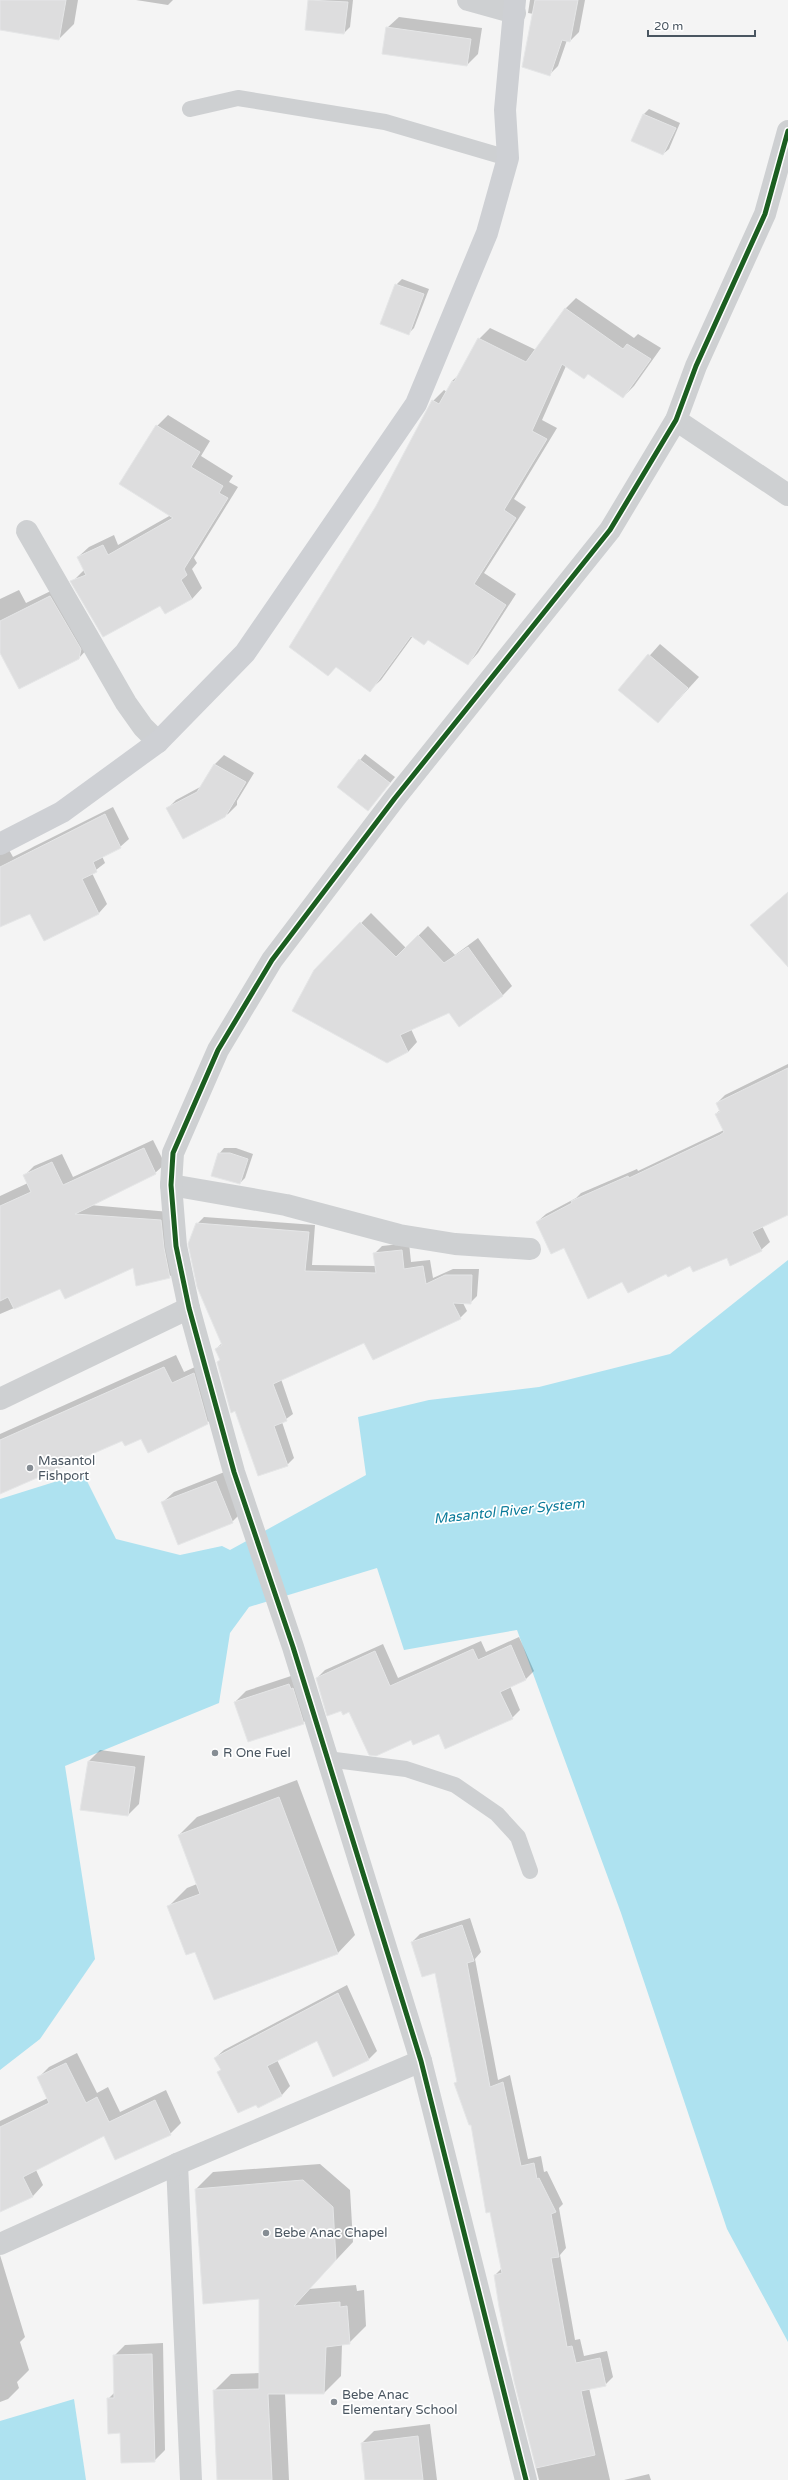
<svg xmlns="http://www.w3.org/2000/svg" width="788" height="2480" viewBox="0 0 788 2480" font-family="'Varela Round',sans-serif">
	<rect width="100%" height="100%" fill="#f4f4f4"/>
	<g fill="#aee2f0">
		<polygon points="788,1260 788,2342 727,2229 621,1913 517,1630 404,1650 377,1568 249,1607 230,1633 219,1703 65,1766 95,1959 40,2039 0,2070 0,1499 83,1473 116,1539 180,1555 222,1546 230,1550 366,1475 358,1417 429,1400 539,1387 670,1354"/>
		<polygon points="74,2399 86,2480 0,2480 0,2421"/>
	</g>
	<g fill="#0003">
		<polygon points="0,0 78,0 74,24 59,39 0,29"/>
		<polygon points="136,0 173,0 168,5"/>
		<polygon points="309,0 353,0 350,27 344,33 306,29"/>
		<polygon points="530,0 585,0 579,32 570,41 567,40 558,66 549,75 534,14 528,13"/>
		<polygon points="399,17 482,28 478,54 467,65 387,28"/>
		<polygon points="649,109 680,123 669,149 663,154 632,140 644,114"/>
		<polygon points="402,279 429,289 414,328 409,333 396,285"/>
		<polygon points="576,298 634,338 638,334 661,348 634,386 623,397 589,373 566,366 542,420 557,428 514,499 526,507 484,573 516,594 478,653 468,664 429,639 424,644 413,636 381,680 370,690 337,666 328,675 377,506 433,401 444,390 447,392 452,381 461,373 479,339 490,328 536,350 566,308"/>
		<polygon points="168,415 210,441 201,456 233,476 229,482 238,487 194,558 197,563 192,569 202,588 192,599 161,604 72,582 84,570 78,557 89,547 114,535 118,545 171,515 121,483 157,426"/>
		<polygon points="61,586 90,646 79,658 0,651 0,599 19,590 26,603"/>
		<polygon points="660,644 699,677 658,722 619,690"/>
		<polygon points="365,754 395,777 373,804 338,787"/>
		<polygon points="224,755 254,773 237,801 237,805 228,814 183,838 167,809 176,800 202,786 215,764"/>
		<polygon points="113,807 129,839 120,847 102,856 105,863 92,873 107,904 99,913 44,940 31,912 0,926 0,844 8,848 13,857"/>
		<polygon points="788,892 788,947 751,925"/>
		<polygon points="371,913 406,948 428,926 455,955 478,938 512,986 502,996 449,1012 411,1029 417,1042 408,1052 315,970"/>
		<polygon points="788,1064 788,1214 762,1226 770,1242 761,1250 623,1281 564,1247 537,1222 546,1214 576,1198 581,1193 637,1169 638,1171 724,1130 716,1114 720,1110 717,1103 725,1095"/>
		<polygon points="153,1140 165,1164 155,1173 90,1205 170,1212 179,1268 169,1277 133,1266 61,1288 0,1314 0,1196 28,1183 25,1175 34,1166 62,1154 73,1177"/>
		<polygon points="224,1148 236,1148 253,1154 245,1178 240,1183 219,1154"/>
		<polygon points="204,1217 315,1225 312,1265 376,1266 375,1253 382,1246 409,1243 411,1262 430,1260 433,1278 453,1269 479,1269 477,1296 470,1303 463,1303 467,1311 460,1318 365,1342 281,1379 293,1414 282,1422 294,1458 287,1465 218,1362 221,1359 216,1349 222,1343 197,1224"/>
		<polygon points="176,1355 184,1372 206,1362 219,1411 207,1423 141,1438 123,1439 0,1493 0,1434"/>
		<polygon points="227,1471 243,1511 232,1522 162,1503 174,1492"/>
		<polygon points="519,1637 534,1671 526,1679 510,1686 520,1710 512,1718 412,1739 350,1711 317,1678 325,1670 383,1644 398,1678 481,1641 486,1652"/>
		<polygon points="300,1673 314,1712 303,1723 235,1702 246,1691"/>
		<polygon points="100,1750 145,1756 139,1804 128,1815 82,1809 89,1761"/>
		<polygon points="297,1780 355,1935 337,1954 196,1951 169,1906 187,1888 197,1884 179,1835 197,1817"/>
		<polygon points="470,1918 481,1952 475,1959 498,2080 510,2075 528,2159 541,2156 544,2172 547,2171 563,2204 559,2208 566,2248 560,2255 575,2340 580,2339 584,2356 607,2351 613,2377 605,2385 589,2388 610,2480 539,2480 515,2381 495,2275 502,2268 472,2124 455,2083 458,2081 436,1972 412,1942 420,1934"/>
		<polygon points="347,1985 377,2051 369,2059 334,2075 317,2039 277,2060 290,2086 282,2095 258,2106 218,2072 222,2069 215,2058 224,2050"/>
		<polygon points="77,2053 97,2093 108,2087 120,2112 166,2090 181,2123 170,2134 104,2134 36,2170 43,2185 33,2196 0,2211 0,2121 48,2098 38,2078 49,2067"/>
		<polygon points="320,2164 350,2190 353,2242 309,2289 356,2285 357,2291 364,2290 366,2326 349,2343 342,2344 341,2376 324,2393 285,2393 289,2480 218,2480 214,2391 231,2374 260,2373 260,2298 196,2189 213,2172"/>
		<polygon points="0,2255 25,2337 20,2342 29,2370 17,2382 19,2388 8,2399 0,2402"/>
		<polygon points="163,2343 165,2450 154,2461 121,2432 108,2399 115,2392 114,2356 125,2345"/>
		<polygon points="430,2424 437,2480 366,2480 362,2443 374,2431"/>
		<polygon points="649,2474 651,2480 624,2480"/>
	</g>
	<g fill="#ddddde" stroke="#e5e6e7">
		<polygon points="0,0 66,0 59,40 0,30"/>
		<polygon points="308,0 348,2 344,34 305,30"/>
		<polygon points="535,0 578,0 570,42 562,40 550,76 522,67"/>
		<polygon points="386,27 471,39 467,66 382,54"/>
		<polygon points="643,114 676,128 663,155 631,141"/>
		<polygon points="395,284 424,294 409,335 380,324"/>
		<polygon points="565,308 623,349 627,344 651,359 623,398 588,374 584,379 562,364 532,431 547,439 504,510 516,518 474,584 506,605 468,665 428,640 424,645 411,636 370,692 336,667 328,676 289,647 376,506 432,400 439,404 452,381 454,382 478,338 526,362"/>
		<polygon points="156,425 200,452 191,467 223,486 219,493 228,498 184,569 187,575 181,580 192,599 165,614 160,606 103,637 70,581 86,575 77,557 103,545 108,555 173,518 119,484"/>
		<polygon points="50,596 81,649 79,659 19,689 0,653 0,621"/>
		<polygon points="648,654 688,688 658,723 618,690"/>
		<polygon points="359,759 390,783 368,811 337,787"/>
		<polygon points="214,764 246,782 225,817 183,839 166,808 197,792"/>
		<polygon points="105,814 121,848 93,862 97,872 82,879 99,914 44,941 30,914 0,927 0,867"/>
		<polygon points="788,892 788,967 750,925"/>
		<polygon points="360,922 396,957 418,935 444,963 468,947 503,996 459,1027 449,1013 400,1035 408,1052 387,1063 292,1011 314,970"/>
		<polygon points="788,1068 788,1215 752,1232 762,1251 730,1266 727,1258 693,1272 690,1266 668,1277 666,1274 628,1293 622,1282 588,1299 564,1248 551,1254 536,1222 572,1203 571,1201 628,1176 629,1178 720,1135 724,1132 715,1114 720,1112 716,1103"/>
		<polygon points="144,1148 156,1174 75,1214 161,1220 164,1248 170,1278 136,1286 133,1268 65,1299 60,1289 14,1309 8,1297 0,1301 0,1206 31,1192 23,1175 52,1162 63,1185"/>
		<polygon points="218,1153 230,1153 248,1159 240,1184 211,1176"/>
		<polygon points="196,1223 309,1232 305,1271 376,1273 373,1253 402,1250 404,1269 423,1266 426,1284 445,1275 472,1275 471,1304 453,1303 461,1319 373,1360 364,1343 273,1384 287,1421 274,1426 288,1466 258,1476 235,1411 231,1413 217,1362 220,1360 215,1349 222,1345 197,1287 188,1244"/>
		<polygon points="164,1367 172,1383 194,1373 208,1424 148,1453 141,1439 125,1446 122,1441 0,1494 0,1440"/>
		<polygon points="216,1481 233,1523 178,1545 161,1502"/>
		<polygon points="511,1645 526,1680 500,1692 513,1719 445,1749 439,1734 413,1745 411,1740 376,1756 369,1755 349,1712 343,1715 341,1711 327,1716 316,1678 375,1651 390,1686 473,1649 478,1660"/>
		<polygon points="289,1684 291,1689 293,1688 304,1724 248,1742 234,1702"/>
		<polygon points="88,1761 135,1767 128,1816 80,1810"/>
		<polygon points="279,1797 338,1954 214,2000 195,1952 186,1955 167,1906 200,1894 178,1835"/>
		<polygon points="462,1925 474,1961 467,1963 490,2087 503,2082 521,2166 534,2163 537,2179 539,2178 556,2212 551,2214 559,2257 551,2258 567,2347 572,2346 576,2363 600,2358 606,2386 581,2391 595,2455 536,2468 514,2381 499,2307 494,2275 502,2273 490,2212 486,2213 471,2125 469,2125 454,2083 457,2082 435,1973 422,1977 411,1942"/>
		<polygon points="338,1993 369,2060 333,2077 317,2041 267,2066 282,2096 258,2108 256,2105 238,2113 217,2072 221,2070 214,2058"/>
		<polygon points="66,2063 86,2103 97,2097 109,2122 155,2100 171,2135 115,2160 104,2136 23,2177 33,2197 0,2212 0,2127 49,2103 37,2077"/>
		<polygon points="303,2180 333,2207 336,2260 294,2306 340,2302 340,2307 347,2306 350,2344 326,2347 324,2394 268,2394 272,2480 217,2480 213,2390 259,2389 259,2299 203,2304 195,2189"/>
		<polygon points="152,2354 155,2462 121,2463 120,2433 108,2434 107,2398 114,2398 113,2355"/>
		<polygon points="418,2436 423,2480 365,2480 361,2443"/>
	</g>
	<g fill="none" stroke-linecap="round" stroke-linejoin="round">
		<g stroke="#ced0d2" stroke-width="16">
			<polyline points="190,109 238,98 385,122 508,158"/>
			<polyline points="327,1759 406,1769 455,1785 497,1814 518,1837 530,1871"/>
		</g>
		<g stroke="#ced0d2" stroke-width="22">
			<polyline points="468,0 515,13"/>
			<polyline points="676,420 788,495"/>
			<polyline points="27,531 126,703 143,727 158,742"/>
			<polyline points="171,1185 286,1205 399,1235 455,1244 530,1249"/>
			<polyline points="0,1399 189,1308"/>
			<polyline points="177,2164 191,2480"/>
			<polyline points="0,2244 177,2164 421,2061"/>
		</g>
		<polyline stroke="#ced0d2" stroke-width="22" points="526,2480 421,2061 293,1647 234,1472 189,1308 176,1246 171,1185 173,1153 218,1050 272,960 395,798 610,530 676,420 696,366 765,214 788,131"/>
		<polyline stroke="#ced0d4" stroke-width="22" points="0,844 62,812 158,742 245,653 416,404 487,233 508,158 505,110 515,0"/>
		<g stroke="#fff" stroke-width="8">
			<polyline id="cycleway" points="526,2480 421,2061 293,1647 234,1472 189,1308 176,1246 171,1185 173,1153 218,1050 272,960 395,798 610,530 676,420 696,366 765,214 788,131"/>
		</g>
		<use href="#cycleway" stroke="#1b5e20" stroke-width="5"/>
	</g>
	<g fill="#868d94" stroke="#fff" stroke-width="1.5">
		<circle cx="30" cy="1468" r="4"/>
		<circle cx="215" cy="1753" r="4"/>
		<circle cx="266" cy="2233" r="4"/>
		<circle cx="334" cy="2402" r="4"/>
	</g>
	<g text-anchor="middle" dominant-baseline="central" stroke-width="3.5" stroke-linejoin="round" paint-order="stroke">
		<g font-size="13" fill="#4a5661" stroke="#fff" text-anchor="start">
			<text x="38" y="1461">Masantol<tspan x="38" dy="15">Fishport</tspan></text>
			<text x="223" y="1753">R One Fuel</text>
			<text x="274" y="2233">Bebe Anac Chapel</text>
			<text x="342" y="2395">Bebe Anac<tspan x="342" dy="15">Elementary School</tspan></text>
		</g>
		<g font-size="14" font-style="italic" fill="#0c7c9b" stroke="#fff">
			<text transform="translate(509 1511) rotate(-6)">Masantol River System</text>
		</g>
	</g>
	<path d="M648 30v6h107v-6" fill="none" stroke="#4a5661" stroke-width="2"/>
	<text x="654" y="30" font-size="12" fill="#4a5661" stroke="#ffffff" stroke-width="3" paint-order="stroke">20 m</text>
</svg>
